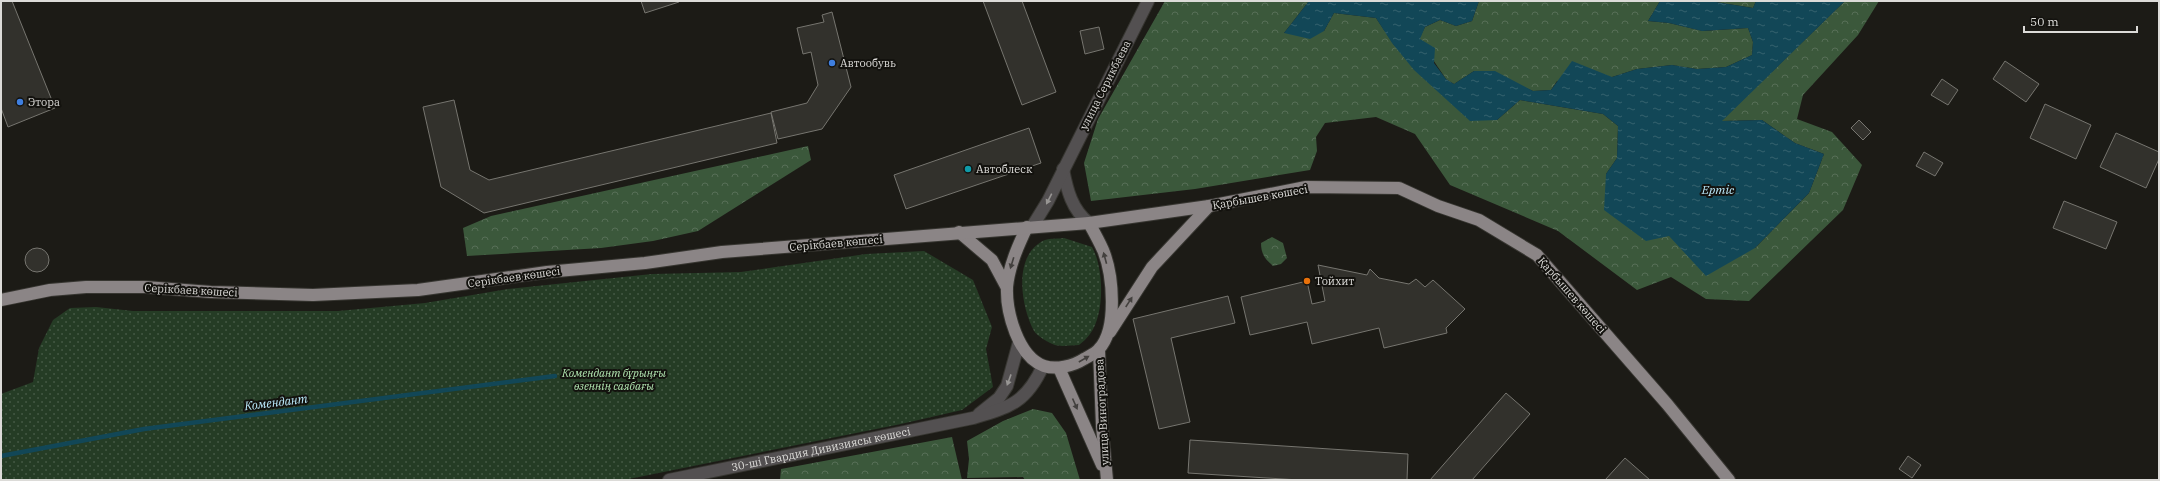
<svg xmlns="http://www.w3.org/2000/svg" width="2160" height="481" viewBox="0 0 2160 481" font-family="'IBM Plex Serif',serif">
	<defs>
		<pattern id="grass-dots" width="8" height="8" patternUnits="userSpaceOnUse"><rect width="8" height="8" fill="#253c25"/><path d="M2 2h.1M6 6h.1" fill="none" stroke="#445844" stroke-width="1.8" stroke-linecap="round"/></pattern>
		<pattern id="forest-crowns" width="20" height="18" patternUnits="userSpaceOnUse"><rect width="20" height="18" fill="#3b583b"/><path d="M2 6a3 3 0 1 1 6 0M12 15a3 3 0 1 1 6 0" fill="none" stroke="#576f57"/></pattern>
		<pattern id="water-ripples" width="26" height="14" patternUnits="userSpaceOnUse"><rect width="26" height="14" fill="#124757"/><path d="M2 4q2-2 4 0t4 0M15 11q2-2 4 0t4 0" fill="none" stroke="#34616e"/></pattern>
	</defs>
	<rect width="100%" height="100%" fill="#1c1b16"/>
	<g fill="url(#grass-dots)">
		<path d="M1064,238l28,9c12,21 13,67 -2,87 -3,4 -7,8 -11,11 -7,0 -18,2 -24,0 -6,-2 -18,-9 -21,-14 -13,-24 -22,-77 11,-91 5,-2 13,-1 19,-2z"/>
		<polygon points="924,251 973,280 992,327 986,349 993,387 962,410 901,424 624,480 1,480 1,394 33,382 39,348 53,320 70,308 96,307 133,311 338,311 425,303 508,289 652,274 741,272 866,254"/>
	</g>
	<g fill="url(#forest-crowns)">
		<polygon points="1165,1 1309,1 1284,33 1324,31 1334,13 1376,18 1394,45 1497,120 1520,100 1603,114 1618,126 1617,158 1606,174 1669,236 1755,248 1809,193 1824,154 1795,143 1762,120 1721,121 1845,1 1879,1 1858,35 1803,95 1797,119 1832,132 1862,165 1843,210 1749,301 1706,299 1671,277 1637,290 1558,231 1450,185 1415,134 1376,117 1325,123 1316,137 1317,151 1310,170 1195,189 1091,201 1084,163 1098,119"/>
		<polygon points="1479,1 1660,1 1648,21 1669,23 1703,31 1748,28 1753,42 1752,55 1726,67 1697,69 1672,65 1637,69 1612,77 1557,81 1551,90 1533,91 1515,83 1474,71 1454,84 1446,79 1419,39 1425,27 1440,20 1456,26 1472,21"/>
		<polygon points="1710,1 1756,1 1753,8"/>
		<polygon points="808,146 811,160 698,231 653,241 601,248 467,256 463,228 491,216"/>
		<path d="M1272,237l11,6 4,15 -6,6 -8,2c-8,-7 -12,-12 -12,-23z"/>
		<polygon points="1033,409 1052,413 1066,433 1080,480 1025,480 1023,477 967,478 969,459 967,441 1003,421"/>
		<polygon points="952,437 962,480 780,480 781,469"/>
	</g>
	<polygon fill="url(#water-ripples)" points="1309,1 1479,1 1472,21 1456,26 1440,20 1425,27 1420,39 1435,48 1434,63 1446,79 1454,84 1474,71 1495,71 1533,91 1551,90 1572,61 1612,77 1637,69 1672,65 1697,69 1726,67 1752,55 1753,42 1748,28 1702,31 1669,23 1648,21 1660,1 1710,1 1753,8 1756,1 1845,1 1722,121 1762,120 1795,143 1824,154 1809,193 1755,248 1706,276 1669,236 1646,241 1604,210 1606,174 1617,158 1618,126 1603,114 1520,100 1497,120 1470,121 1414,70 1392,43 1376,18 1334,13 1324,31 1310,39 1284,33"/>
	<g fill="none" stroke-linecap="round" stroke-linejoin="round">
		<polyline stroke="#124757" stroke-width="4.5" points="1,456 144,429 555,376"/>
	</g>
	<g fill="#32312c" stroke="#76756f">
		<polygon points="1,1 12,1 55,108 8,127 1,108"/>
		<polygon points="641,1 679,1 679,2 645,13"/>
		<polygon points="983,1 1022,1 1056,92 1022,105"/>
		<polygon points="832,12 851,87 822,129 778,139 771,112 807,103 818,85 811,52 803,54 797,28 824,22 822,15"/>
		<polygon points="1099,27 1104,49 1085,54 1080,31"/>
		<polygon points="2005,61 2039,84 2026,102 1993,79"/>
		<polygon points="1942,79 1958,90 1948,105 1931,95"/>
		<polygon points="454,100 470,170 489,180 771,113 777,143 484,213 441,187 423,107"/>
		<polygon points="2045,104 2091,125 2076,159 2030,138"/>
		<polygon points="1859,120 1871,132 1863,140 1851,128"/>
		<polygon points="1029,128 1041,163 906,209 894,175"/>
		<polygon points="2116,133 2159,152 2159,159 2146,188 2100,167"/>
		<polygon points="1924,152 1943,163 1935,176 1916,166"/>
		<polygon points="2064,201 2117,222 2106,249 2053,228"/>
		<circle cx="37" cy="260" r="12"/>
		<polygon points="1318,265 1367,275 1370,269 1379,278 1409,284 1416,279 1425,287 1433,280 1465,309 1446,328 1447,333 1384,348 1379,328 1312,344 1307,322 1250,335 1241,297 1307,281 1312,304 1325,301"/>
		<polygon points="1228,296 1235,323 1171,338 1190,422 1159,429 1133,319"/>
		<polygon points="1506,393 1530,414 1472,480 1430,480"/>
		<polygon points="1190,440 1408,454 1407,480 1299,480 1188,473"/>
		<polygon points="1908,456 1921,465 1912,478 1899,469"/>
		<polygon points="1625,458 1650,480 1605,480"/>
	</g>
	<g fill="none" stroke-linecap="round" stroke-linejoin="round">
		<g stroke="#373631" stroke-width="14">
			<g id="minor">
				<path d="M1063,169c4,21 9,41 26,54"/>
				<polyline points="1032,227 1048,201 1148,1"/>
				<polyline points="979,414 999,398 1007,386 1019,342"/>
				<path id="s1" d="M669,480l304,-62c37,-11 53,-15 70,-52"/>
			</g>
		</g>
		<g stroke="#373631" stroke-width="14">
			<g id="major">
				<path d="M1027,227c-9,19 -18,39 -20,60 -1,25 11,70 37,79 12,4 29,0 40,-7 5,-3 12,-6 15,-10 19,-20 14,-75 4,-99 -4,-9 -9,-18 -14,-27"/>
				<polyline points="959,232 992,260 1007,288"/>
				<polyline points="1,300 50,290 86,287 145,287 211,292 313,295 418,290 547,272 645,263 722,252 1089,223 1209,206 1306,187 1399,188 1438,206 1479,220 1537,255 1667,404 1729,480"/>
				<polyline points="1110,332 1152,267 1209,206"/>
				<polyline points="1099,350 1102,426 1107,480"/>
				<polyline points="1059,368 1102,465"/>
			</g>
		</g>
		<use href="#minor" stroke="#535051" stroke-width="12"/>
		<use href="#major" stroke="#8b8586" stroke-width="12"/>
	</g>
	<defs><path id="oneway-solid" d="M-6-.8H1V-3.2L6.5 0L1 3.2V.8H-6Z"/></defs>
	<g fill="#989694">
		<use href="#oneway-solid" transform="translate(1049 199) rotate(117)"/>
		<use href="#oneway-solid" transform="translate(1009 380) rotate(110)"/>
	</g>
	<g fill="#43403e">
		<use href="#oneway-solid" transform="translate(1105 258) rotate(-105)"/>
		<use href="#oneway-solid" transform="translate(1012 263) rotate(107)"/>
		<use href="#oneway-solid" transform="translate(1129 302) rotate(-57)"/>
		<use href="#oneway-solid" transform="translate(1084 359) rotate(-30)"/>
		<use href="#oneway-solid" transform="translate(1075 404) rotate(66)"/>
	</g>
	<g fill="#3f7fe0" stroke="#13120e" stroke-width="1.5">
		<circle cx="832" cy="63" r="4"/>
		<circle cx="20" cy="102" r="4"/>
	</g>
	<circle fill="#0f9aa8" stroke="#13120e" stroke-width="1.5" cx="968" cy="169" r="4"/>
	<circle fill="#e8710a" stroke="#13120e" stroke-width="1.5" cx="1307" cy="281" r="4"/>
	<g text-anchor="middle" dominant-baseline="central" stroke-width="4" stroke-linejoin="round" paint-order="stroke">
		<g font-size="11" fill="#dcdbd8" stroke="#13120e" text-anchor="start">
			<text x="840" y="63">Автообувь</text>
			<text x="28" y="102">Этора</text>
			<text x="976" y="169">Автоблеск</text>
			<text x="1315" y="281">Тойхит</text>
		</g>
		<g font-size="11" fill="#dcdbd8" stroke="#13120e">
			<text transform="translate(1105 85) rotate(-63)">улица Серикбаева</text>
			<text transform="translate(1260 197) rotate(-10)">Қарбышев көшесі</text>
			<text transform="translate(836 243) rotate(-5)">Серікбаев көшесі</text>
			<text transform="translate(514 277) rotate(-8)">Серікбаев көшесі</text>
			<text transform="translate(191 290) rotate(3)">Серікбаев көшесі</text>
			<text transform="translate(1572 295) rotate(49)">Қарбышев көшесі</text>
			<text transform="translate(1102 412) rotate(-93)">улица Виноградова</text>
			<text stroke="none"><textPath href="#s1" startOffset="155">30-ші Гвардия Дивизиясы көшесі</textPath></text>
		</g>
		<g font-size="11" font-style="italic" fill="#b2e6b1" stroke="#13120e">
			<text x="614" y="373">Комендант бұрыңғы<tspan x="614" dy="13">өзеннің саябағы</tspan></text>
		</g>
		<g font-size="12" font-style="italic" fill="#bdecfe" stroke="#13120e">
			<text x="1718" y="189">Ертіс</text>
			<text transform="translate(276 402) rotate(-7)">Комендант</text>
		</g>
	</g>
	<rect width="2160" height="481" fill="none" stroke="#dcdbd8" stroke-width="4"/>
	<path d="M2024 26v6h113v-6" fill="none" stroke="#dcdbd8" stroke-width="2"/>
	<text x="2030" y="26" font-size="12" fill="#dcdbd8" stroke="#13120e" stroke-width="3" paint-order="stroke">50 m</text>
</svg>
